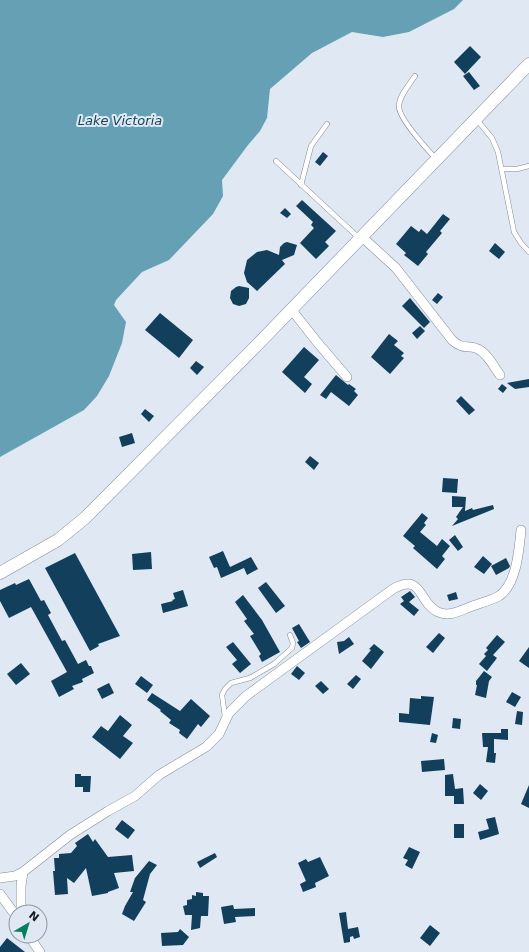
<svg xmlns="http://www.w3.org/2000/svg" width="529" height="952" viewBox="0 0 529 952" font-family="'DejaVu Sans',sans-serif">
	<rect width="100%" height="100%" fill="#e0e8f4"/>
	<polygon fill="#65a0b4" points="0,0 463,0 454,9 409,32 383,37 352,32 312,53 270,89 267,118 260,131 248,145 222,180 223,196 213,214 169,260 142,272 116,300 114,305 126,322 122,343 109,376 97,396 84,410 0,457"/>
	<g fill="#123f5b">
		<polygon points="470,46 481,57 465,74 454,62"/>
		<polygon points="469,72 480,86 474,90 463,76"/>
		<polygon points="323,152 328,156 320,166 315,162"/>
		<polygon points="302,200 336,231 325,242 329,246 316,259 300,243 314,228 311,225 313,222 296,206"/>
		<polygon points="285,208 291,214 287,218 280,213"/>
		<polygon points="443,214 450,219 440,231 442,233 426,252 428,254 418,266 404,255 406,253 396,244 411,226 419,232 421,229 427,234"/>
		<polygon points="287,242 297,245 294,255 282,260 285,264 257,291 247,282 244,273 247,260 257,252 267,250 279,255 280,247 284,243"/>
		<polygon points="495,243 505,252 499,259 489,251"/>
		<polygon points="239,286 249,288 249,298 246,304 239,306 233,304 230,298 231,291 236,287"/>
		<polygon points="438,293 443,297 437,304 432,300"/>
		<polygon points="410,298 430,322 424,328 402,306"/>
		<polygon points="160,313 193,340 179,358 145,330"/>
		<polygon points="420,326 425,331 417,339 412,333"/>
		<polygon points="389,334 398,341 394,345 404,353 401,356 404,358 390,374 371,357"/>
		<polygon points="304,347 319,360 304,377 312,384 305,393 282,372"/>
		<polygon points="196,361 204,367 197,375 190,368"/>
		<polygon points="336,375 348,385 349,384 356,389 354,391 358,395 349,406 331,392 326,399 320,395"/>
		<polygon points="529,379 529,387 515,389 507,383"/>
		<polygon points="502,384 507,388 503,393 498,389"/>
		<polygon points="461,396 475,410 469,415 456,401"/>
		<polygon points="145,409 154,416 149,422 141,414"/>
		<polygon points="132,433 135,443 122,447 119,437"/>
		<polygon points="310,456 319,463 314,470 305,462"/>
		<polygon points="443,478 458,479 457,493 442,492"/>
		<polygon points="452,496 466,497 465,511 472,508 473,510 493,505 494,509 452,526 458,519 456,517 463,507 452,507"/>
		<polygon points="422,513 428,518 424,523 426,525 420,532 437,546 442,539 450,546 442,556 445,559 437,569 413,548 415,546 403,536"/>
		<polygon points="455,535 463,547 458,551 449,540"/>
		<polygon points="223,551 230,567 251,557 258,569 247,575 244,568 221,578 217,567 214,568 209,557"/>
		<polygon points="151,552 152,569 133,570 132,554"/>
		<polygon points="75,553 120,636 98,644 99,646 90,651 45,568"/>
		<polygon points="483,556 492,564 484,574 474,567"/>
		<polygon points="506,558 510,566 509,568 496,575 491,566"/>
		<polygon points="29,579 41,601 44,600 51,613 48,615 62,641 65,640 78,664 86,660 89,666 91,666 94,673 82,679 83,682 72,686 74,689 59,697 51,681 67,672 31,607 9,618 0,601 0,590 15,583 16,585"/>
		<polygon points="266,582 285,606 276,613 258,588"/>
		<polygon points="183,590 188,606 163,613 161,604 173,601 172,600 175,599 173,593"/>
		<polygon points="410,591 415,597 409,602 419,610 414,616 400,604 404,601 401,597"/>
		<polygon points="456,592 458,599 449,601 447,595"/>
		<polygon points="243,595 262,620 280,652 262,662 259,656 261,654 250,636 254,634 244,621 247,619 235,602"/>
		<polygon points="299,624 310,642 301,648 297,642 299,641 292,628"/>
		<polygon points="439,633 445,638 433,653 426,647"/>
		<polygon points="497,635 505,642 493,655 497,658 487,671 479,664 486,656 484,654 488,650 486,648"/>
		<polygon points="349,637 354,644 339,654 337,642 344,641"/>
		<polygon points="233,642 251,664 240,673 232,664 237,660 226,647"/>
		<polygon points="374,644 384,652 371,669 362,661 371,650 369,649"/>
		<polygon points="529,647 529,668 519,661"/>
		<polygon points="21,663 30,674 16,685 7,674"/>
		<polygon points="297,666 305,673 299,680 291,674"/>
		<polygon points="484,671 492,677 489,681 486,698 475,695 477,685 476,685 476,681"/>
		<polygon points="356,675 361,679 353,689 347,684"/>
		<polygon points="141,676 153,685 147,693 135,684"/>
		<polygon points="321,681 329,689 323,694 315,686"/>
		<polygon points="109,683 114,693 102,699 97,689"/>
		<polygon points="512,692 521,697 515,707 506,702"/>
		<polygon points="152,693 180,711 191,699 210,716 201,727 198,724 187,739 179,733 180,730 169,723 171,720 160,711 161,710 147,700"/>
		<polygon points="421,696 434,697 430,725 399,722 399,713 409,714 410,698 421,699"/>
		<polygon points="517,711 523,712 522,725 515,724"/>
		<polygon points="120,715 132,725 123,736 133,743 120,759 92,737 101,726 108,731"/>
		<polygon points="453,718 461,719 460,729 452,728"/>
		<polygon points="501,729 508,729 508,740 494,739 494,753 496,753 495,763 486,762 488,747 483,747 482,733 501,733"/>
		<polygon points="432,733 438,735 436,743 430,742"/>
		<polygon points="444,759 445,770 422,772 421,761"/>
		<polygon points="75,774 81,774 81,776 91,776 90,792 83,792 83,787 75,787"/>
		<polygon points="453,774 455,789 463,788 464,804 454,804 454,796 445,796 445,775"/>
		<polygon points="480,784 488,791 481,800 473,793"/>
		<polygon points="529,785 529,808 521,804"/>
		<polygon points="495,817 499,834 480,840 478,832 489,829 486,819"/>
		<polygon points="122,820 135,830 128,839 115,829"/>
		<rect x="454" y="824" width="10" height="14"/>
		<polygon points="88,834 93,842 95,839 108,857 132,855 134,871 114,873 119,888 108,892 108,893 92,896 86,868 74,883 67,878 68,894 55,895 53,871 55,871 54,858 59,858 59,854 71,853 77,846 75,843"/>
		<polygon points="409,847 420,852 412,869 405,865 408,860 403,858"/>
		<polygon points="215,853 217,857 200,868 197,862"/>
		<polygon points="320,857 329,876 315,883 316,887 303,892 300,884 306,881 298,863 306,859 308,862"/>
		<polygon points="149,861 157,865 150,874 143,900 146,902 134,921 122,914 125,906 133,892 130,892 135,878"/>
		<polygon points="196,892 203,893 203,896 209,896 208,916 201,916 200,928 191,930 192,915 185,915 183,906 187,905 187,900 192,899 192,895 196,896"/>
		<polygon points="233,905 234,909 255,908 255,916 235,917 236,922 224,924 221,907"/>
		<polygon points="346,912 348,929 358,927 360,937 354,939 353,936 350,937 350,942 344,943 339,913"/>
		<polygon points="430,925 440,933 430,946 420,938"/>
		<polygon points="180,929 189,937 183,945 162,946 161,933 178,932"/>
		<polygon points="7,938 25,952 0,952 0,947"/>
	</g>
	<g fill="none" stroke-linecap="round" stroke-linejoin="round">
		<g stroke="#838b96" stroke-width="5.5">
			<g id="service">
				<path d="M415,76c-6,9 -16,20 -16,30 -1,12 28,43 37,53"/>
				<polyline points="477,120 492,138 498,152 514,232 521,243 529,252"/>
				<polyline points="276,161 359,238"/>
				<polyline points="502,169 517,169 529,166"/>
				<polyline points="301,185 311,146 327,124"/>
				<polyline points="225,717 222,695 225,689 231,683 250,678 274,664 292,648 293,643 290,635"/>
			</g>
		</g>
		<g stroke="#838b96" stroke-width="10">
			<g id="minor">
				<path d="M361,236l35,32 56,72c12,11 15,4 26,9 10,5 16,18 22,26"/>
				<polyline points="291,309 317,342 347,377"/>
				<path d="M0,878l15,-2 8,-4 47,-37 38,-24 27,-15 24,-21 47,-28 13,-13 10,-21 17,-17 147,-107c30,-17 25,14 45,23 11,5 21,-1 32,-5 10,-4 20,-6 29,-11 18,-12 20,-47 22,-66"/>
				<polyline points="0,894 16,916"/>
				<polyline points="21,912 21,886 23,872"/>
				<polyline points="29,936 40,952"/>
			</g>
		</g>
		<g stroke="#838b96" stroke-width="13">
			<polyline id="tertiary" points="0,573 58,540 85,518 258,344 529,64"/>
		</g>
		<use href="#service" stroke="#fff" stroke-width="4.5"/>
		<use href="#minor" stroke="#fff" stroke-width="9"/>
		<use href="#tertiary" stroke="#fff" stroke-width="12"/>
	</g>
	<g text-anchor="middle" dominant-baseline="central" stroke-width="4" stroke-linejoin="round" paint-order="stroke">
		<g font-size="13" font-style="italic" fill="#124655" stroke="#e0e8f4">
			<text x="120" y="120">Lake Victoria</text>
		</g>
	</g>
	<g transform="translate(28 924) rotate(38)"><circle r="19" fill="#e0e8f4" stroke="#90969f"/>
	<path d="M0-3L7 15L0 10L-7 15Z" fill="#07805f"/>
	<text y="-6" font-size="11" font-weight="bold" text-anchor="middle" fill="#181b1f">N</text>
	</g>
</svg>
